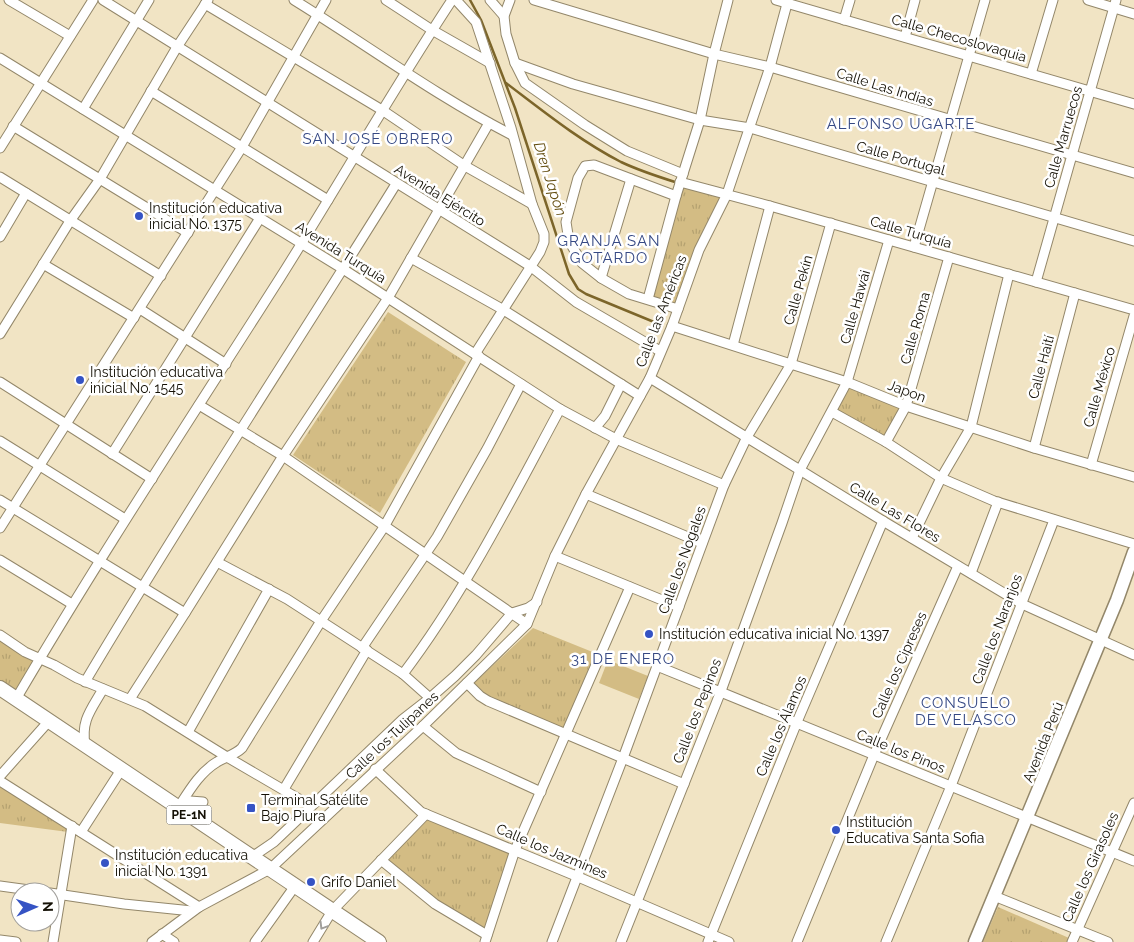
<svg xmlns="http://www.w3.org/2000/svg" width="1134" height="942" viewBox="0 0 1134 942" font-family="Raleway,sans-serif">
	<defs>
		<pattern id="park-tufts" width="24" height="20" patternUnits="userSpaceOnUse" patternTransform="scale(1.25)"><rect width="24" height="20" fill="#d3bc84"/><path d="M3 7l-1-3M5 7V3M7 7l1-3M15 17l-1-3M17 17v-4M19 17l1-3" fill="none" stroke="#b4a170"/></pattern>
	</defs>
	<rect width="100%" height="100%" fill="#f1e4c4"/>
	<polygon fill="#d3bc84" points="608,660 648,676 639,699 599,683"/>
	<g fill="url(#park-tufts)">
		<polygon points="683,186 721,197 704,228 675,304 653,298"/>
		<polygon points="388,312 466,362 380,513 293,455"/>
		<polygon points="848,384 903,407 886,439 834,411"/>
		<polygon points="533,628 595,653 564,729 486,696 474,683"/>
		<polygon points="0,640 11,648 33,661 16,692 0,680"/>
		<polygon points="0,786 68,829 68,832 0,823"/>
		<polygon points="427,818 510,852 486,930 434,898 386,860"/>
		<polygon points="998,907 1069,938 1067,942 983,942"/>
	</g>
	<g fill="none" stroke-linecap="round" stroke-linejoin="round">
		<g stroke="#7c652a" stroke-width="2.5">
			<polyline points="470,0 481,20 515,108 569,274 578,289 586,294 654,322"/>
			<path d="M506,83c37,28 74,58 115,79 17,8 35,14 54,20"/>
		</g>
		<g stroke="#93876a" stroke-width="11">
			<g id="street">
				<polyline points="9,0 70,36"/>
				<polyline points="103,0 530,266 576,302 660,351"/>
				<path d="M294,0c73,45 142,96 218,135"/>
				<polyline points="386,0 432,30 490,63"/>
				<polyline points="456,0 476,22 511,128 532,204 544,234 544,242 540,252 475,354"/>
				<polyline points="490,0 504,16"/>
				<polyline points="510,0 504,16 506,34 515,63 525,83 585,125 627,151 683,174"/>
				<polyline points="534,0 714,54 770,67 1134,173"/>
				<polyline points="776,0 1134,104"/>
				<polyline points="1088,0 1134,14"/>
				<polyline points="205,4 382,110 465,166 532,204"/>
				<polyline points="844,20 850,0"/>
				<polyline points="905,37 915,0"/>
				<polyline points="0,58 343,269 560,409 616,439 724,485"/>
				<polyline points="515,63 573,84 700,120 750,128 1134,241"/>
				<polyline points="1031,74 1053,0"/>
				<polyline points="151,91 328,200"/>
				<polyline points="83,109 149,0"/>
				<polyline points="13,126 188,233"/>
				<polyline points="0,148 93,0"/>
				<polyline points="0,177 161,276"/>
				<polyline points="680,182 770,206 1134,310"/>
				<polyline points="676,196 594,165 585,166 578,178 566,222 569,241 582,263 601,278 629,294 678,309"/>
				<polyline points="0,237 26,193"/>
				<polyline points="914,247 985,0"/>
				<polyline points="411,258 502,309 640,396"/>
				<polyline points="43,264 134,318"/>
				<polyline points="601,278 631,179"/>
				<polyline points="1036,282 1116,0"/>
				<polyline points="648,299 676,196 700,120 714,54 728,0"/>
				<polyline points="140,309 226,364"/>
				<polyline points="672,326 847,382 906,406 1034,448 1134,477"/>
				<polyline points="0,334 70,221 100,179 177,47 208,0"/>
				<polyline points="733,345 770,206"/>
				<polyline points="650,378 883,521 1022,604 1134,655"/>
				<polyline points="0,382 152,479"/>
				<polyline points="199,405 283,456 527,624"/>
				<polyline points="832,412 886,442 941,478 994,501 1134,544"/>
				<polyline points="595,428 605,416 621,384"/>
				<polyline points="0,441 125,519"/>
				<polyline points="886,442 906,406 949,257"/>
				<polyline points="1034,448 1075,293"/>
				<polyline points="112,454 260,218"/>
				<polyline points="1091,465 1134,316"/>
				<polyline points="586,494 702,543"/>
				<polyline points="0,500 185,613"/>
				<polyline points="0,528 242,147 326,0"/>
				<polyline points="912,538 941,478 971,427 1009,274"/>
				<polyline points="555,556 679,607"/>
				<polyline points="0,560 72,604"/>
				<polyline points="217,562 287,599 403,674 430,698"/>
				<polyline points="971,573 998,502"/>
				<polyline points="0,635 25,652 54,665 77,678 145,706 227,757 311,806"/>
				<polyline points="362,648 437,537 487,449 521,384"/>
				<polyline points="657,666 1134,861"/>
				<path d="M403,674c62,-82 108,-174 157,-265"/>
				<path d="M85,682c100,-169 208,-332 311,-498"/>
				<polyline points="467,683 480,696 488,701 684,784"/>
				<path d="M16,699c84,-143 175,-281 264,-421 58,-92 112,-187 172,-278"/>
				<polyline points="130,699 185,613 283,456 388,298 489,123"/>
				<polyline points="423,726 456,753 541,792"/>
				<polyline points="188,732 269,589"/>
				<path d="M85,745c-4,-25 6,-35 18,-56"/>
				<polyline points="375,769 421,812 576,876 729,942"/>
				<polyline points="0,776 49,721"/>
				<polyline points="0,781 199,907"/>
				<polyline points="284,789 367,650"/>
				<path d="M178,808c11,-17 22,-36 39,-46 8,-5 18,-7 25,-14l79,-127 63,-94 95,-171"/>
				<polyline points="184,812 190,801 203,802"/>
				<polyline points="81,832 121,770"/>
				<polyline points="252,857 274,842 403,719 430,698 455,676 476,655 512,613 528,608 537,602"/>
				<polyline points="381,860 435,904 487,935"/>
				<polyline points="0,886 44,892"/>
				<polyline points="50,893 124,904 192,911"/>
				<polyline points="994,896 1108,942"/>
				<polyline points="162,934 174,942"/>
				<polyline points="0,940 16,942"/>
				<polyline points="53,942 72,826"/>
				<polyline points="152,942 199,907 270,869 423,726 527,624 555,556 586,494 650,378 672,326 699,250 727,194 770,67 788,0"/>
				<polyline points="255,942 295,886"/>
				<polyline points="313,942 332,911 426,814"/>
				<polyline points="485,942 515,850 630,587"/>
				<polyline points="552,942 623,758 724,485 747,437 791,364 831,223"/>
				<polyline points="621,942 721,691 782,523 800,470 847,382 889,240"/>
				<polyline points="708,942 797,722 883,521"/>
				<polyline points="797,942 874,755 958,566"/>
				<polyline points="886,942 951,786 1054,520"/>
				<polyline points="1072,942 1134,803"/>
			</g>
		</g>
		<g stroke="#93876a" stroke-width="15">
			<polyline id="secondary" points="975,942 1117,600 1134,552"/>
		</g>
		<g stroke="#93876a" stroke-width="16">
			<polyline id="primary" points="0,688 379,942"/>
		</g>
		<use href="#street" stroke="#fff" stroke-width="9"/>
		<use href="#secondary" stroke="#fff" stroke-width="12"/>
		<use href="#primary" stroke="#fff" stroke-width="14"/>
	</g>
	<defs><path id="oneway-chevron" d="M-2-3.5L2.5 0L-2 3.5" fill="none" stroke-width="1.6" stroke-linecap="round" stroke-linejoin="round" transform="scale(1.25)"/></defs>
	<use stroke="#a19f9b" href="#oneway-chevron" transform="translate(323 926) rotate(121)"/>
	<g fill="#3553c4" stroke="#fff" stroke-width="2">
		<circle cx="139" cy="216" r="5"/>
		<circle cx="80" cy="380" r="5"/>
		<circle cx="649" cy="634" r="5"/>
		<rect x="246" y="803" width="10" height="10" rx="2.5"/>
		<circle cx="836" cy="830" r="5"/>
		<circle cx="105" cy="863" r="5"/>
		<circle cx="311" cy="882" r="5"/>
	</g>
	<g text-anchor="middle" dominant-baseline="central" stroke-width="5" stroke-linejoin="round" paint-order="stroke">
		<rect fill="#fff" stroke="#5a5850" stroke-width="1" x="166.5" y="805.5" width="45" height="19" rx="4"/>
		<g font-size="12" font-weight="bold" fill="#141005">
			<text x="189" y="815">PE-1N</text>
		</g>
		<g font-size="14" fill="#141005" stroke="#fff">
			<text transform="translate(959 38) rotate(16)">Calle Checoslovaquia</text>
			<text transform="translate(885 87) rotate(17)">Calle Las Indias</text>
			<text transform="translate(1063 137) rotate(-74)">Calle Marruecos</text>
			<text transform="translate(901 158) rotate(16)">Calle Portugal</text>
			<text transform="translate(440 195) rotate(32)">Avenida Ejército</text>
			<text transform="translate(911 232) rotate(16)">Calle Turquía</text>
			<text transform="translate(341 252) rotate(32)">Avenida Turquía</text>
			<text transform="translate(798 290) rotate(-74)">Calle Pekín</text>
			<text transform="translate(855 307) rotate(-74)">Calle Hawái</text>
			<text transform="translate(661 311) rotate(-69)">Calle las Américas</text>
			<text transform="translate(915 328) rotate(-74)">Calle Roma</text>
			<text transform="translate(1041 367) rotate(-75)">Calle Haití</text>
			<text transform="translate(1099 387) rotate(-74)">Calle México</text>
			<text transform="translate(907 391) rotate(20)">Japon</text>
			<text transform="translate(895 512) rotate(31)">Calle Las Flores</text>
			<text transform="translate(682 560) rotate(-70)">Calle los Nogales</text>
			<text transform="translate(997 629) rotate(-69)">Calle los Naranjos</text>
			<text transform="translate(899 665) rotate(-66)">Calle los Cipreses</text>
			<text transform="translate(697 711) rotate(-69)">Calle los Pepinos</text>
			<text transform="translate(781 726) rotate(-67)">Calle los Álamos</text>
			<text transform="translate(392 735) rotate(-43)">Calle los Tulipanes</text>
			<text transform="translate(1043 742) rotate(-68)">Avenida Perú</text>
			<text transform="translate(901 751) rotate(22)">Calle los Pinos</text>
			<text transform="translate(552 851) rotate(23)">Calle los Jazmines</text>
			<text transform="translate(1090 867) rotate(-66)">Calle los Girasoles</text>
		</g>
		<g font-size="14" fill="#141005" stroke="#fff" text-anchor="start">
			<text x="149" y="208">Institución educativa<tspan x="149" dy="16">inicial No. 1375</tspan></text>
			<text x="90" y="372">Institución educativa<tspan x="90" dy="16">inicial No. 1545</tspan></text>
			<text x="659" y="634">Institución educativa inicial No. 1397</text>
			<text x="261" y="800">Terminal Satélite<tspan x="261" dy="16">Bajo Piura</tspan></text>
			<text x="846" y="822">Institución<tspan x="846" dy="16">Educativa Santa Sofia</tspan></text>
			<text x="115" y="855">Institución educativa<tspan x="115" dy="16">inicial No. 1391</tspan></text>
			<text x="321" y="882">Grifo Daniel</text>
		</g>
		<g font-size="15" letter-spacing="1" fill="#364984" stroke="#fff">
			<text x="901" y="124">ALFONSO UGARTE</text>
			<text x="378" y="139">SAN JOSÉ OBRERO</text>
			<text x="609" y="241">GRANJA SAN<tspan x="609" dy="17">GOTARDO</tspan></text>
			<text x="623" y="659">31 DE ENERO</text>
			<text x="966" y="703">CONSUELO<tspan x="966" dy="17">DE VELASCO</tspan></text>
		</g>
		<g font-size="15" font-style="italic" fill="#644e11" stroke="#fff">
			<text transform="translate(550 179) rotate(72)">Dren Japón</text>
		</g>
	</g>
	<g transform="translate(35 907) rotate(88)"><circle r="24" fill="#ffffff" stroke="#a19f9b"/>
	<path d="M0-4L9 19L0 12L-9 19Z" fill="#3553c4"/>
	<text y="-8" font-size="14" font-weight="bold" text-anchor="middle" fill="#141005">N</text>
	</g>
</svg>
